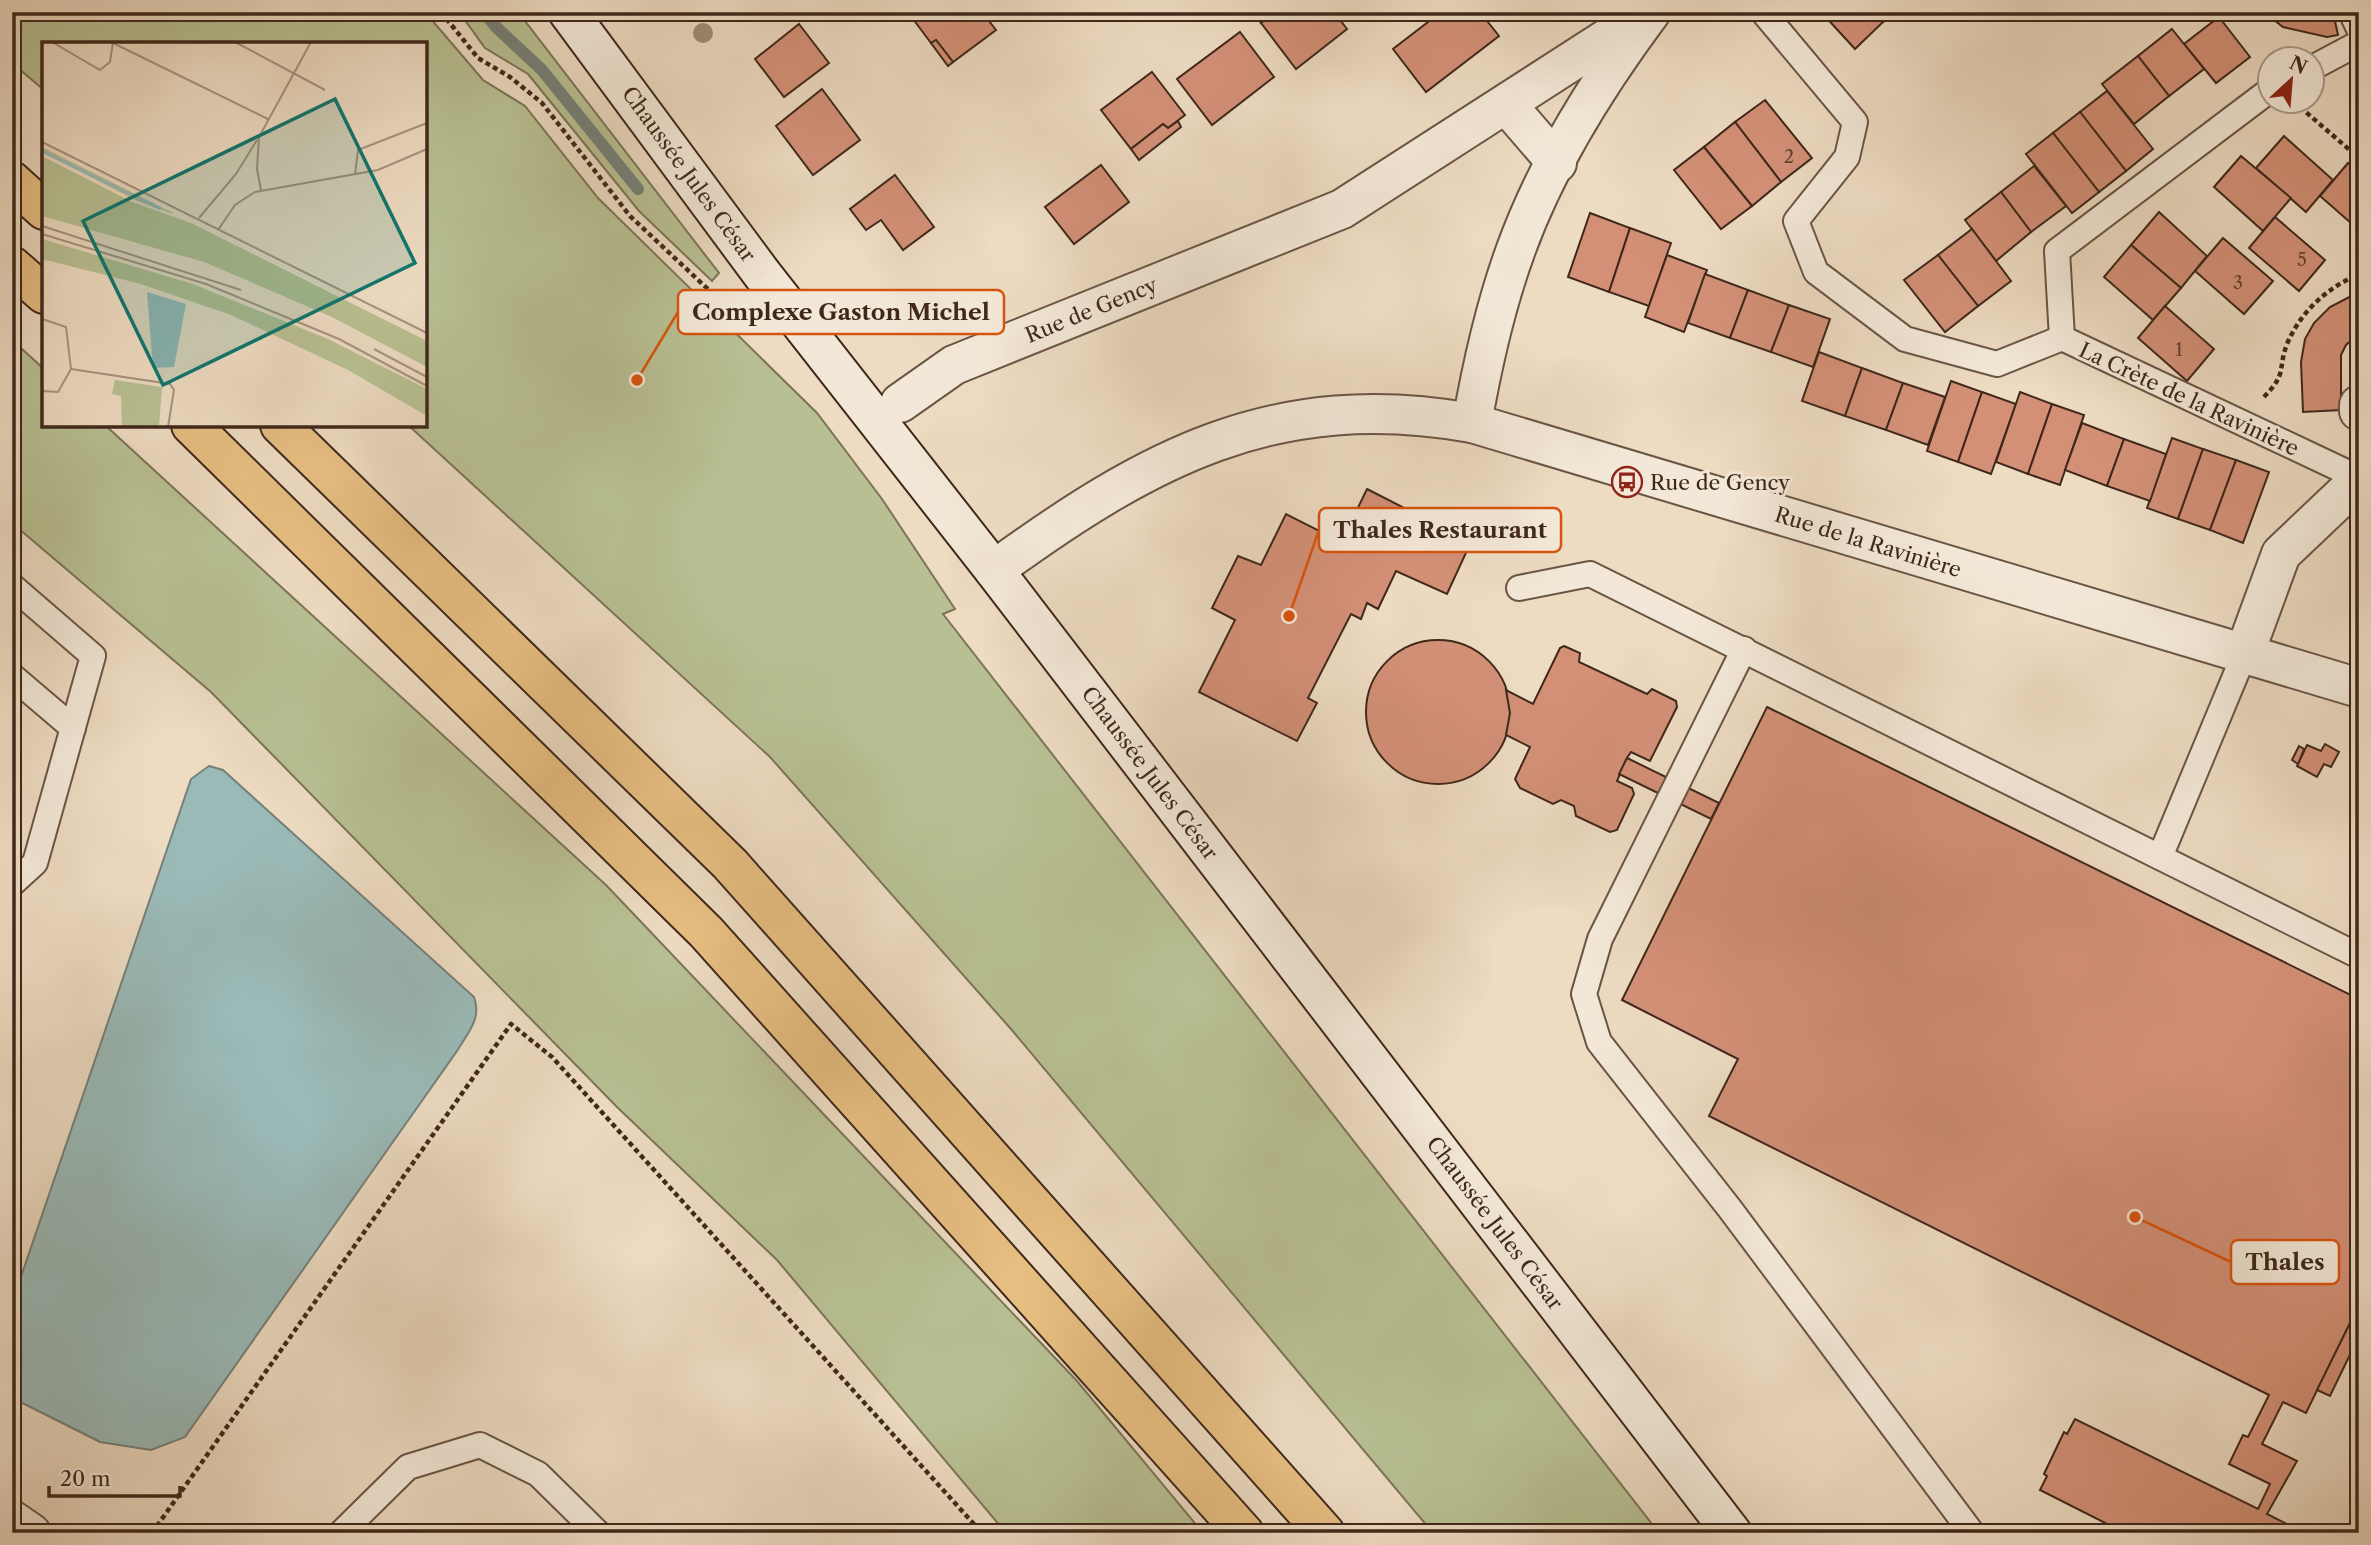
<svg xmlns="http://www.w3.org/2000/svg" width="2371" height="1545" viewBox="0 0 2371 1545" font-family="'Libre Caslon Text',serif">
	<rect width="100%" height="100%" fill="#eddbc2"/>
	<filter id="stains"><feTurbulence type="fractalNoise" baseFrequency=".00286" numOctaves="4"/><feColorMatrix values="0 0 0 0 .2 0 0 0 0 .09 0 0 0 0 .02 0 0 0 .5 -.17"/></filter>
	<radialGradient id="worn" r=".72"><stop offset=".6" stop-color="#630" stop-opacity="0"/><stop offset="1" stop-color="#630" stop-opacity=".3"/></radialGradient>
	<g fill="#b8c093" stroke="#7c7457" stroke-width="2">
		<polygon points="12,12 425,12 483,80 525,106 598,198 817,413 882,499 955,609 943,614 1659,1533 1433,1533 1011,1029 770,757 408,425 425,425 425,44 44,44 44,90 12,63"/>
		<polygon points="459,12 518,12 719,273 712,281 639,211 528,74 485,48"/>
		<polygon points="12,340 44,369 44,425 105,425 606,885 1077,1381 1203,1533 1006,1533 777,1260 617,1107 211,692 12,523"/>
	</g>
	<path fill="#9abab8" stroke="#768079" stroke-width="2" d="M209,766l14,4 251,227c8,21 -6,36 -17,54l-272,386 -34,13 -51,-8 -88,-44v-95l179,-524z"/>
	<g fill="none" stroke-linecap="round" stroke-linejoin="round">
		<polyline stroke="#768079" stroke-width="12" points="484,12 496,27 542,70 638,189"/>
	</g>
	<g fill="#d39077" stroke="#3f281b" stroke-width="2">
		<polygon points="921,12 982,12 996,30 953,62 936,40 931,43 913,19"/>
		<polygon points="1253,12 1275,12 1261,23"/>
		<polygon points="1275,12 1334,12 1347,29 1296,69 1261,23"/>
		<polygon points="1441,12 1480,12 1499,36 1426,92 1393,49"/>
		<polygon points="1821,12 1874,12 1883,22 1855,49"/>
		<polygon points="1874,12 1893,12 1883,22"/>
		<polygon points="2333,12 2338,35 2327,37 2283,27 2264,12"/>
		<polygon points="2219,17 2250,57 2216,83 2184,44"/>
		<polygon points="799,24 829,63 784,97 755,59"/>
		<polygon points="2172,29 2204,69 2169,96 2138,56"/>
		<polygon points="1240,32 1274,77 1212,125 1177,79"/>
		<polygon points="936,40 953,62 948,66 931,43"/>
		<polygon points="2138,56 2169,96 2134,124 2102,84"/>
		<polygon points="1152,72 1185,115 1168,128 1163,124 1131,149 1101,110"/>
		<polygon points="822,89 860,140 813,175 776,126"/>
		<polygon points="2107,91 2153,149 2126,171 2080,112"/>
		<polygon points="1765,100 1812,158 1781,182 1735,122"/>
		<polygon points="2080,112 2126,171 2099,192 2053,133"/>
		<polygon points="1178,121 1181,127 1139,160 1131,149 1163,124 1168,128"/>
		<polygon points="1735,122 1781,182 1752,206 1704,147"/>
		<polygon points="2053,133 2099,192 2072,213 2026,154"/>
		<polygon points="2284,136 2333,180 2306,212 2256,168"/>
		<polygon points="1704,147 1752,206 1721,229 1674,170"/>
		<polygon points="2241,156 2291,198 2263,231 2214,187"/>
		<polygon points="2348,163 2359,172 2359,230 2320,196"/>
		<polygon points="1101,165 1129,202 1074,244 1045,207"/>
		<polygon points="2034,166 2066,206 2031,232 2001,192"/>
		<polygon points="895,175 934,227 903,250 881,220 866,230 850,209"/>
		<polygon points="2001,192 2031,232 1996,261 1965,220"/>
		<polygon points="2159,212 2207,256 2181,288 2131,245"/>
		<polygon points="1590,213 1630,228 1609,292 1568,277"/>
		<polygon points="2275,217 2325,260 2299,291 2249,248"/>
		<polygon points="1630,228 1671,243 1649,306 1609,292"/>
		<polygon points="1972,229 2011,281 1978,306 1938,255"/>
		<polygon points="2223,238 2273,281 2244,314 2195,271"/>
		<polygon points="2131,245 2181,288 2153,320 2104,277"/>
		<polygon points="1667,255 1707,270 1684,332 1645,317"/>
		<polygon points="1938,255 1978,306 1945,332 1904,280"/>
		<polygon points="1705,274 1748,290 1730,338 1688,323"/>
		<polygon points="1748,290 1789,305 1771,352 1730,338"/>
		<polygon points="2359,292 2359,334 2346,345 2341,355 2341,410 2303,412 2301,362 2305,339 2314,323 2330,307"/>
		<polygon points="1789,305 1830,319 1813,367 1771,352"/>
		<polygon points="2165,306 2214,349 2187,381 2138,338"/>
		<polygon points="1819,352 1862,368 1845,416 1802,401"/>
		<polygon points="1862,368 1903,383 1886,430 1845,416"/>
		<polygon points="1951,381 1982,392 1958,462 1927,451"/>
		<polygon points="1903,383 1945,397 1928,445 1886,430"/>
		<polygon points="1982,392 2016,404 1991,474 1958,462"/>
		<polygon points="2020,392 2052,404 2028,474 1996,462"/>
		<polygon points="2052,404 2084,415 2060,485 2028,474"/>
		<polygon points="2082,423 2124,439 2107,486 2065,470"/>
		<polygon points="2172,438 2203,449 2178,519 2147,508"/>
		<polygon points="2124,439 2166,454 2150,501 2107,486"/>
		<polygon points="2203,449 2236,460 2210,530 2178,519"/>
		<polygon points="2236,460 2269,472 2243,543 2210,530"/>
		<polygon points="1367,489 1471,542 1447,594 1396,571 1378,609 1367,603 1361,619 1351,614 1308,698 1317,703 1297,741 1199,692 1235,620 1212,608 1238,556 1261,565 1286,514 1331,537 1339,520 1350,524"/>
		<circle cx="1438" cy="712" r="72"/>
		<polygon points="1564,646 1580,653 1579,662 1647,694 1652,689 1676,701 1677,707 1650,761 1631,752 1627,758 1617,781 1632,788 1634,794 1617,830 1610,832 1576,816 1574,806 1561,800 1553,804 1520,788 1515,779 1530,747 1506,735 1510,713 1506,690 1533,704 1560,648"/>
		<polygon points="1767,707 2359,999 2359,1319 2353,1317 2306,1413 2283,1402 2262,1444 2297,1461 2267,1514 2305,1533 2125,1533 2040,1490 2047,1476 2044,1474 2064,1432 2067,1434 2075,1419 2258,1509 2270,1484 2229,1464 2243,1435 2248,1437 2269,1395 1709,1116 1738,1059 1622,1000"/>
		<polygon points="2325,744 2339,752 2331,767 2324,764 2317,777 2297,766 2307,745 2321,751"/>
		<polygon points="2299,746 2304,749 2298,764 2292,760"/>
		<polygon points="1627,758 1719,803 1711,819 1619,774"/>
		<polygon points="2353,1317 2359,1319 2359,1336 2330,1396 2317,1390"/>
	</g>
	<g fill="none" stroke-linecap="round" stroke-linejoin="round">
		<g stroke="#6a5545" stroke-width="28">
			<g id="service">
				<polyline points="1763,12 1855,122 1847,157 1796,221 1816,272 1905,339 1997,364 2062,338 2359,478"/>
				<polyline points="2351,12 2359,29"/>
				<polyline points="2312,68 2359,43"/>
				<polyline points="2062,338 2057,251 2270,90"/>
				<polyline points="12,586 93,656 35,863 12,884"/>
				<polyline points="1519,588 1590,574 2359,956"/>
				<polyline points="1744,649 1600,939 1584,994 1599,1042 1730,1209 1972,1533"/>
				<polyline points="12,676 73,728"/>
				<polyline points="2160,857 2244,655"/>
				<polyline points="341,1533 408,1467 480,1445 538,1474 598,1533"/>
			</g>
		</g>
		<g stroke="#6a5545" stroke-width="42">
			<g id="minor">
				<polyline points="1507,105 1557,163"/>
				<polyline points="900,403 954,365 1342,209 1648,12"/>
				<polyline points="2359,405 2359,411"/>
				<polyline points="2244,655 2281,554 2359,480"/>
				<polyline points="12,1520 31,1533"/>
			</g>
		</g>
		<g stroke="#6a5545" stroke-width="42">
			<g id="tertiary">
				<path d="M1472,423c10,-57 23,-116 43,-171 30,-84 83,-169 136,-240"/>
				<path d="M994,570c154,-112 281,-182 478,-147l887,265"/>
			</g>
		</g>
		<g stroke="#3f281b" stroke-width="42">
			<polyline id="secondary" points="568,12 762,274 994,570 1732,1533"/>
		</g>
		<g stroke="#3f281b" stroke-width="42">
			<g id="trunk">
				<polyline points="12,181 44,210"/>
				<polyline points="12,266 44,294"/>
				<polyline points="191,425 706,932 1244,1533"/>
				<polyline points="280,425 730,864 1325,1533"/>
			</g>
		</g>
		<g stroke="#3f281b" stroke-width="4.5" stroke-dasharray="5 3.5" stroke-linecap="butt">
			<polyline points="441,12 478,58 510,77 542,103 630,216 744,323"/>
			<polyline points="2300,107 2359,158"/>
			<path d="M2264,397c24,-25 13,-26 23,-53 14,-33 40,-56 72,-70"/>
			<polyline points="152,1533 511,1024 552,1057 982,1533"/>
		</g>
		<use href="#service" stroke="#f3e8d7" stroke-width="24"/>
		<use href="#minor" stroke="#f3e8d7" stroke-width="38"/>
		<use href="#tertiary" stroke="#f3e8d7" stroke-width="38"/>
		<use href="#secondary" stroke="#f3e8d7" stroke-width="38"/>
		<use href="#trunk" stroke="#e6be81" stroke-width="38"/>
	</g>
	<circle fill="#9e8d77" cx="703" cy="33" r="10"/>
	<defs>
		<g id="bus-ring" transform="scale(1.575)"><circle r="9.5" fill="#f3e8d7" stroke="#8f2418" stroke-width="1.5"/><path d="M-5-6H5V4H4V6H2V4H-2V6H-4V4H-5ZM-3.5-4V0h7V-4ZM-3.5 1.2v1.5H-2V1.2ZM2 1.2v1.5H3.5V1.2Z" fill="#8f2418"/></g>
	</defs>
	<g fill-rule="evenodd">
		<use href="#bus-ring" x="1627" y="482"/>
	</g>
	<g text-anchor="middle" dominant-baseline="central" stroke-width="6" stroke-linejoin="round" paint-order="stroke">
		<g font-size="18" fill="#644232">
			<text x="1789" y="157">2</text>
			<text x="2302" y="260">5</text>
			<text x="2238" y="283">3</text>
			<text x="2179" y="350">1</text>
		</g>
		<g font-size="21" fill="#3f281b" stroke="#f3e8d7">
			<text transform="translate(689 174) rotate(54)">Chaussée Jules César</text>
			<text transform="translate(1091 310) rotate(-22)">Rue de Gency</text>
			<text transform="translate(2189 399) rotate(25)">La Crète de la Ravinière</text>
			<text transform="translate(1868 542) rotate(17)">Rue de la Ravinière</text>
			<text transform="translate(1150 773) rotate(53)">Chaussée Jules César</text>
			<text transform="translate(1495 1223) rotate(53)">Chaussée Jules César</text>
		</g>
		<g font-size="21" fill="#3f281b" stroke="#f3e8d7" text-anchor="start">
			<text x="1650" y="482">Rue de Gency</text>
		</g>
	</g>
	<g transform="translate(42 42)">
		<rect width="385" height="385" fill="#eddbc2"/>
		<path d="M0,105l131,66v1l-36,-13 -95,-49zM0,114l90,46 59,21 236,118v26l-95,-50 -128,-55 -162,-46zM0,197l151,45 135,55 99,50v27l-79,-46 -117,-55 -90,-31 -99,-25zM73,338l47,7 -3,40h-37l-1,-31 -9,-2z" fill="#b8c093"/>
		<path d="M105,250l39,12 -12,63 -21,1z" fill="#9abab8"/>
		<path fill="none" stroke="#9abab8" stroke-width="3.5" d="M0,109l119,58"/>
		<path fill="none" stroke="#a7937f" stroke-width="2" d="M10,0l48,28 10,-8 3,-20M193,0l90,48M71,1l155,76M0,100l385,191M313,133l3,-25 69,-27M219,148l-4,-21 2,-32 52,-95M157,176l37,-44 21,-34M0,184l199,64M176,188l17,-25 20,-13 123,-22 49,-21M0,192l164,50 133,55 88,47M0,277l24,8 5,42 -13,23 -16,-1M332,307l53,28M29,327l99,15 4,6 -6,37"/>
		<path fill="#0f766e" fill-opacity="0.15" stroke="#0f766e" stroke-width="3.5" d="M293,57l80,164 -252,122 -80,-164z"/>
		<rect width="385" height="385" fill="none" stroke="#3f281b" stroke-width="3.5"/>
	</g>
	<path fill="none" stroke="#d7540e" stroke-width="2.5" d="M637 380L678 312M1289 616L1319 530M2135 1217L2231 1262"/>
	<g fill="#d7540e" stroke="#f3e8d7" stroke-width="2.5">
		<circle cx="637" cy="380" r="7"/>
		<circle cx="1289" cy="616" r="7"/>
		<circle cx="2135" cy="1217" r="7"/>
	</g>
	<g fill="#f3e8d7" stroke="#d7540e" stroke-width="2.5">
		<rect x="678" y="290" width="326" height="44" rx="7"/>
		<rect x="1319" y="508" width="242" height="44" rx="7"/>
		<rect x="2231" y="1240" width="108" height="44" rx="7"/>
	</g>
	<g font-size="23" text-anchor="middle" font-weight="bold" fill="#3f281b">
		<text x="841" y="320">Complexe Gaston Michel</text>
		<text x="1440" y="538">Thales Restaurant</text>
		<text x="2285" y="1270">Thales</text>
	</g>
	<rect width="2371" height="1545" fill="none" stroke="#eddbc2" stroke-width="42"/>
	<rect x="14" y="14" width="2343" height="1517" fill="none" stroke="#3f281b" stroke-width="3.5"/>
	<rect x="21" y="21" width="2329" height="1503" fill="none" stroke="#3f281b" stroke-width="2"/>
	<g transform="translate(2291 80) rotate(26)"><circle r="33" fill="#f3e8d7" stroke="#ab9b8c" stroke-width="2"/>
	<path d="M0-5L12 26L0 18L-12 26Z" fill="#8f2418"/>
	<text y="-10" font-size="19" font-weight="bold" text-anchor="middle" fill="#3f281b">N</text>
	</g>
	<path d="M49 1486v10h131v-10" fill="none" stroke="#3f281b" stroke-width="3.5"/>
	<text x="60" y="1486" font-size="21" fill="#3f281b" stroke="#f3e8d7" stroke-width="5" paint-order="stroke">20 m</text>
	<rect width="100%" height="100%" filter="url(#stains)"/>
	<rect width="100%" height="100%" fill="url(#worn)"/>
</svg>
